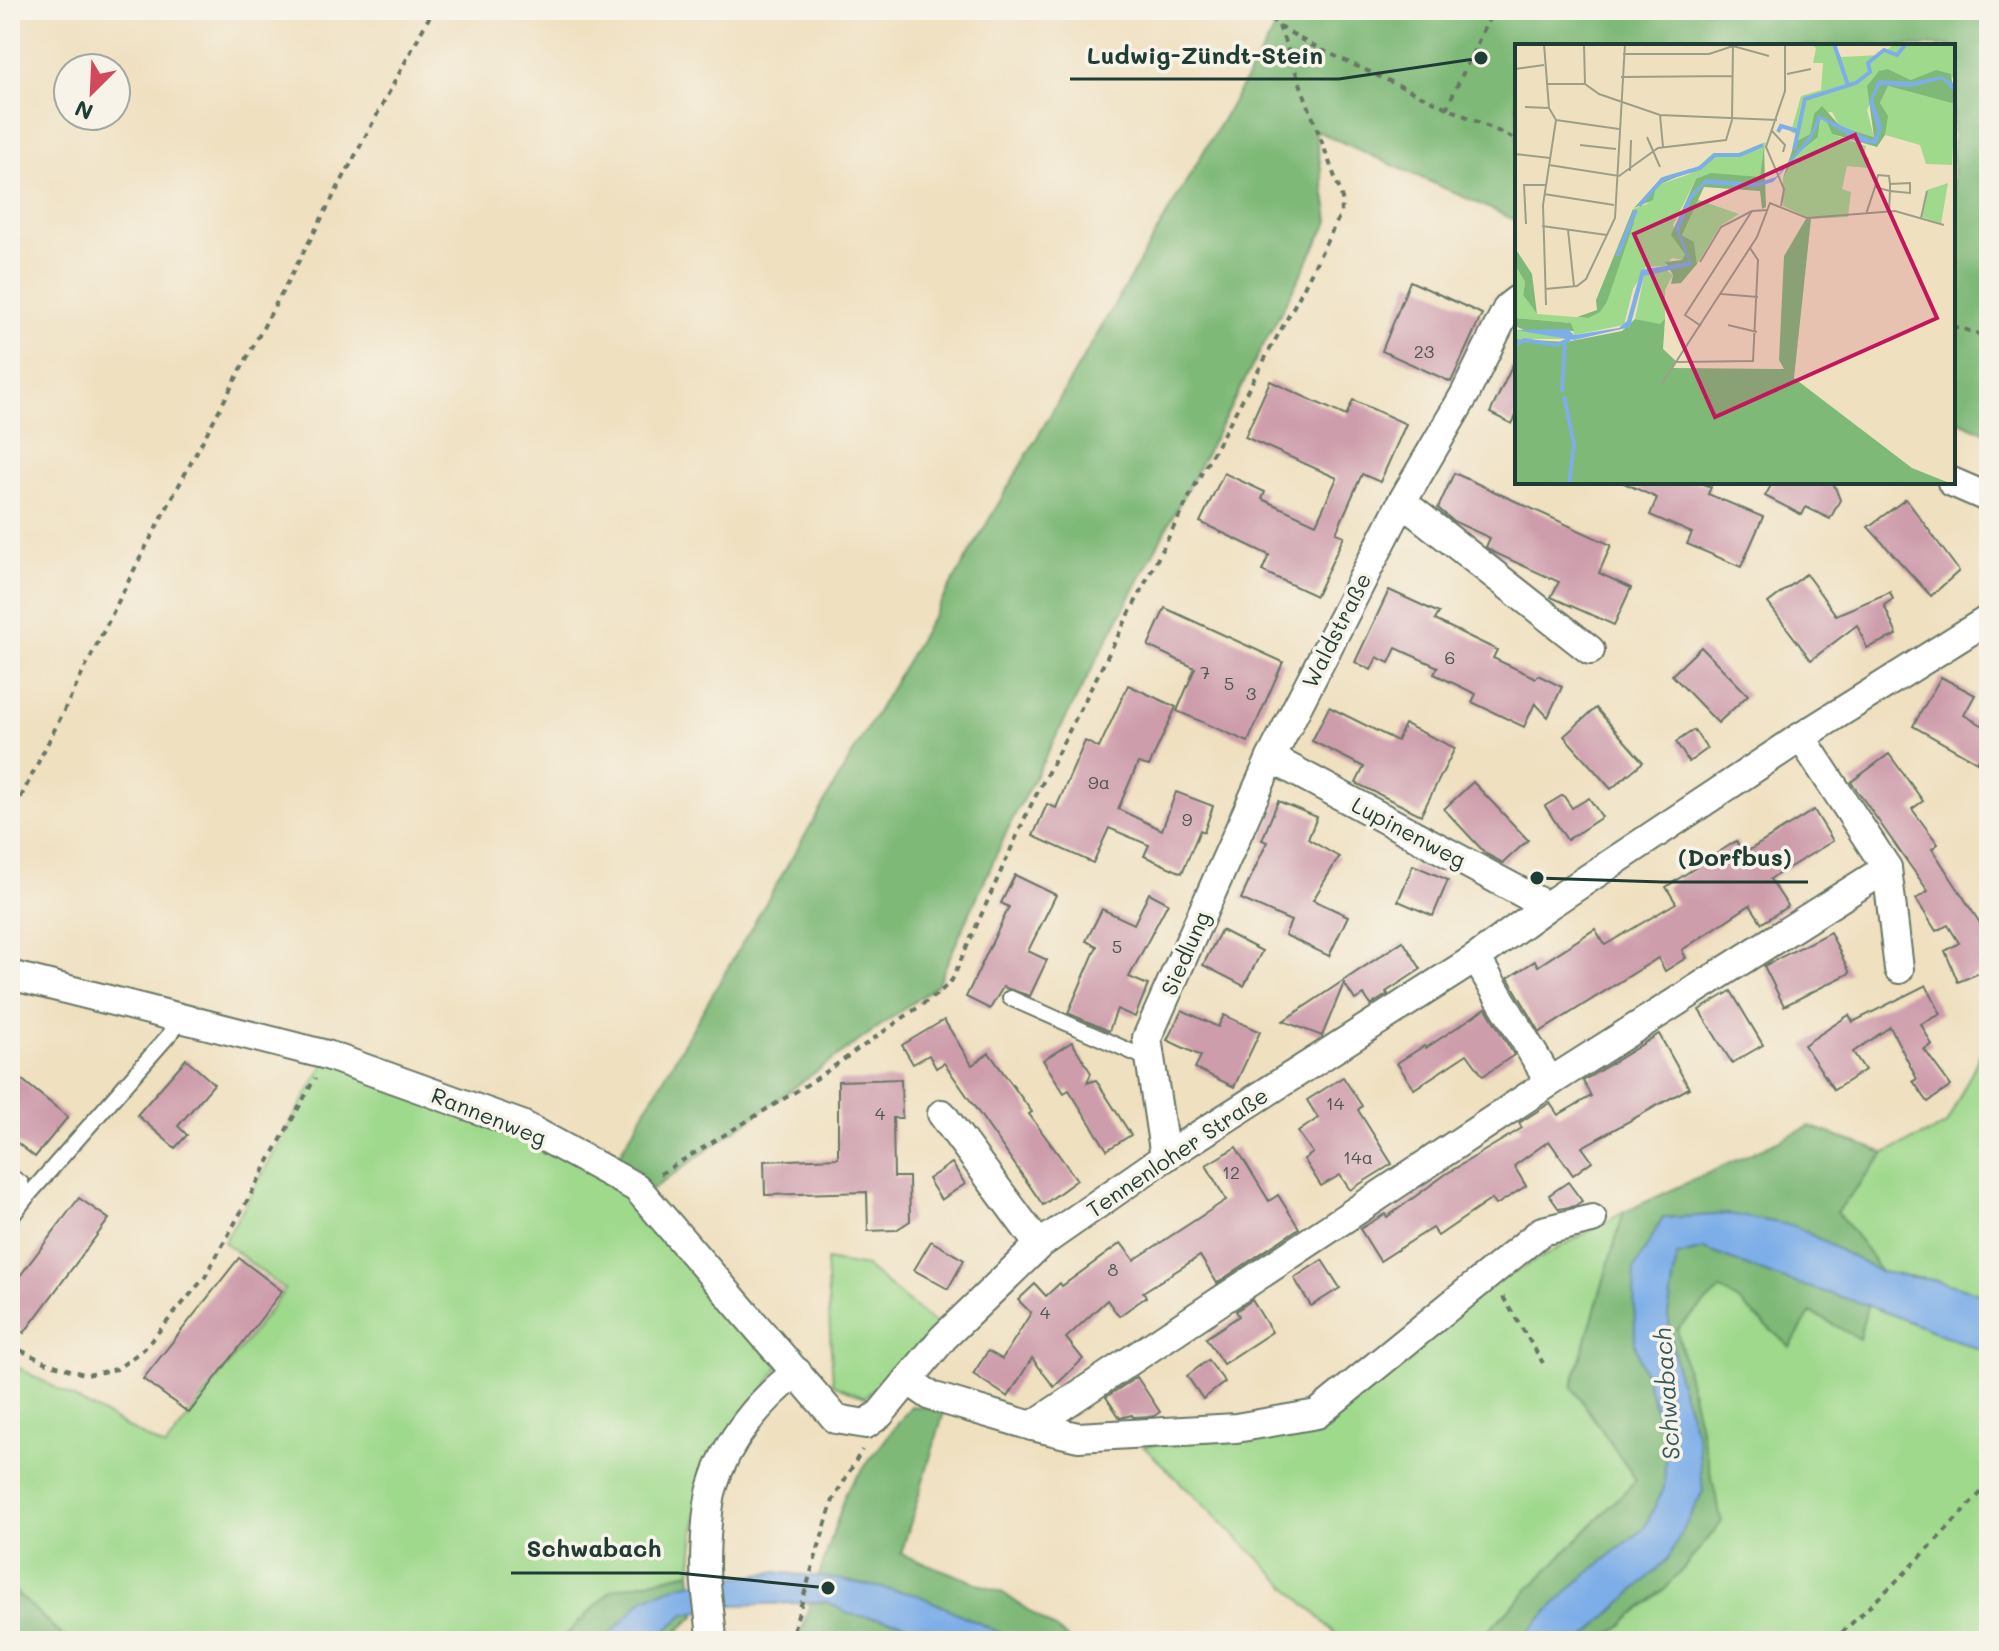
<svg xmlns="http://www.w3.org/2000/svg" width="1999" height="1651" viewBox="0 0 1999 1651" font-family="Mali,sans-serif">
	<rect width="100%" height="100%" fill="#f7f3e8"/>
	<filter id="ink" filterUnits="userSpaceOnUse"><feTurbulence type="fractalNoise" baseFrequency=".0125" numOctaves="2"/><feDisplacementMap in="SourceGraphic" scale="16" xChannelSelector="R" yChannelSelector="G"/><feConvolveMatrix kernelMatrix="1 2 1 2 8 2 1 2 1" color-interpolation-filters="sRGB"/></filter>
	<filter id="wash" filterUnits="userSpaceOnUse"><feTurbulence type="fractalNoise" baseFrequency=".006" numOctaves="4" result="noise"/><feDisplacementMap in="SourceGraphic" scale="32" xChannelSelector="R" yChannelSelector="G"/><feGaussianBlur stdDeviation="1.8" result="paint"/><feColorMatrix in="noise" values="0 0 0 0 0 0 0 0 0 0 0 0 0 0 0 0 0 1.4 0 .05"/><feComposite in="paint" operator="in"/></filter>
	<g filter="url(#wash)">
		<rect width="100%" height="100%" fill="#efe0c0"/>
		<g fill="#9fd98c" stroke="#5f8b60" stroke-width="2">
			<polygon points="1989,1036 1989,1296 1939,1281 1880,1272 1867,1250 1836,1212 1885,1153 1946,1125"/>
			<polygon points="328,1057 610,1170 781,1363 699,1488 691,1572 612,1590 560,1641 68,1641 10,1587 10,1367 12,1364 165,1448 285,1290 224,1242"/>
			<polygon points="1624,1212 1572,1386 1636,1480 1478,1641 1343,1641 1143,1446 1323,1421 1493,1284"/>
			<polygon points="826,1260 866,1267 939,1327 865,1397 833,1384"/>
			<polygon points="1720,1288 1740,1302 1790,1347 1810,1312 1859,1338 1867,1305 1989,1353 1989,1641 1598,1641 1615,1631 1721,1522 1676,1329"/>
		</g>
		<g fill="#7fb978" stroke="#4f7b56" stroke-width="2">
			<polygon points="1265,10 1989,10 1989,434 1953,418 1953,46 1517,46 1517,221 1315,130 1329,221 1012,820 937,985 642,1197 610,1170 1274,31"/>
			<polygon points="1810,1126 1885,1153 1837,1212 1867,1250 1880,1272 1867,1305 1859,1339 1811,1312 1790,1347 1740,1302 1721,1289 1677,1329 1722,1522 1671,1583 1615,1631 1598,1641 1478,1641 1636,1480 1572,1387 1624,1212"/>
			<polygon points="911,1406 945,1409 901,1554 1003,1593 1072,1641 798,1641 847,1490"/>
			<polygon points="691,1572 696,1615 667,1641 560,1641 612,1590"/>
			<polygon points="10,1587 68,1641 10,1641"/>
		</g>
		<g fill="#7daee8" stroke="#4e768e" stroke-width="2">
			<polygon points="1729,1214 1795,1226 1880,1272 1939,1281 1989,1296 1989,1353 1867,1305 1776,1277 1704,1249 1677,1256 1668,1315 1678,1377 1698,1439 1703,1491 1668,1559 1581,1641 1519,1641 1576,1583 1644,1528 1664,1488 1666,1443 1635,1344 1634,1269 1663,1218"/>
			<polygon points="774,1572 831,1578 918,1595 1018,1641 940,1641 900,1622 848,1614 828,1602 732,1605 685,1614 653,1641 604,1641 644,1598 684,1584"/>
		</g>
		<g id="blocks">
			<g fill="#ce9dac">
				<polygon points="1410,281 1482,314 1451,382 1382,351"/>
				<polygon points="1517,356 1517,414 1512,424 1490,413"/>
				<polygon points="1270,381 1346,416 1353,400 1406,424 1380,482 1362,474 1336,533 1344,536 1316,596 1262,571 1269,555 1200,522 1224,473 1265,492 1262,499 1316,524 1337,478 1245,437"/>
				<polygon points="1454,473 1611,545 1599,573 1631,588 1614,625 1551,597 1559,582 1493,552 1486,547 1490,538 1453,521 1438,508"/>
				<polygon points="1622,482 1699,482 1711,487 1708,494 1763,517 1741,567 1687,544 1692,533 1650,515 1657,498"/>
				<polygon points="1773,482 1833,482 1840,500 1830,519 1806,507 1802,515 1765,496"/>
				<polygon points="1906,499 1959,571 1931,596 1868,527"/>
				<polygon points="1806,574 1836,615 1890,592 1893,599 1884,605 1897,635 1867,648 1857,625 1811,660 1768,603"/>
				<polygon points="1389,590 1439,613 1435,620 1497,650 1493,658 1536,678 1538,675 1562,687 1548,717 1535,703 1524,727 1472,702 1476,694 1434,674 1438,667 1396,648 1389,663 1377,657 1371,670 1355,662"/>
				<polygon points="1165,608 1283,662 1248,742 1177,711 1195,668 1148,646"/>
				<polygon points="1701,647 1748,695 1718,723 1672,675"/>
				<polygon points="1941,677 1975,695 1964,715 1989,729 1989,739 1977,762 1913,726"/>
				<polygon points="1128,685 1176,707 1149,766 1138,763 1118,809 1162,830 1176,792 1213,806 1204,832 1200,830 1182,873 1144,856 1149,845 1109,828 1093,863 1033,836 1047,804 1056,808 1085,741 1099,748"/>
				<polygon points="1329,707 1397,741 1405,724 1455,748 1421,815 1356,783 1364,767 1312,741"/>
				<polygon points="1596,708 1643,762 1611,789 1564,736"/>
				<polygon points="1694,730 1707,749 1689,762 1676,742"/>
				<polygon points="1889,754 1923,801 1912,809 1938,844 1932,849 1989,937 1989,969 1958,982 1945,951 1959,943 1948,925 1936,931 1916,899 1928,891 1851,782"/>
				<polygon points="1473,782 1528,840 1503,863 1486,854 1444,809"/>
				<polygon points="1563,795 1572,808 1589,798 1602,817 1567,840 1545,806"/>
				<polygon points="1278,801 1317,817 1308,839 1339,857 1313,900 1348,916 1329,956 1285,935 1291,921 1241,899 1267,842 1262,840"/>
				<polygon points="1814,810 1833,841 1770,879 1788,906 1762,923 1750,905 1682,950 1686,958 1665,971 1658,958 1540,1032 1508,978 1535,961 1538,966 1595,929 1605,945 1676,903 1666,887 1736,841 1743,854"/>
				<polygon points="1413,865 1448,880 1433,916 1398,901"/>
				<polygon points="1015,875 1056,895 1028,951 1047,960 1030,996 1003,987 990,1009 966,997 1009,907 1001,903"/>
				<polygon points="1149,893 1168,903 1129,977 1148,985 1135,1017 1117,1009 1109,1031 1068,1013 1097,946 1086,941 1102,909 1134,924"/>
				<polygon points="1221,930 1262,951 1244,986 1203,965"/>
				<polygon points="1830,932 1850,973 1784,1006 1764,966"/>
				<polygon points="1403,941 1421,969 1386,992 1388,994 1371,1005 1364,995 1355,1000 1344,983 1322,1036 1283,1021"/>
				<polygon points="1926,985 1941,1014 1921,1024 1932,1045 1924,1049 1951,1086 1928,1102 1913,1081 1917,1079 1890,1027 1853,1052 1865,1070 1834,1090 1804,1045 1849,1015 1853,1022"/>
				<polygon points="1731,991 1763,1045 1732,1063 1699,1010"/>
				<polygon points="1486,1008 1514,1055 1483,1076 1467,1054 1414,1089 1397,1063 1424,1046 1426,1048"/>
				<polygon points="1182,1010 1218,1027 1224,1015 1260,1032 1234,1087 1195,1068 1201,1056 1167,1040"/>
				<polygon points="944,1020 972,1065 989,1053 1032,1112 1029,1114 1077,1180 1043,1205 944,1063 936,1068 929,1055 913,1064 902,1045"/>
				<polygon points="1659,1034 1689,1088 1582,1147 1592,1161 1573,1175 1549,1141 1514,1166 1526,1186 1496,1205 1492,1199 1438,1236 1432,1228 1380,1261 1360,1229 1385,1214 1387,1217 1446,1174 1522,1128 1519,1123 1550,1103 1558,1115 1591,1096 1583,1081"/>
				<polygon points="1072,1042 1091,1073 1087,1083 1096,1080 1131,1135 1107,1150 1069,1090 1064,1093 1043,1060"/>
				<polygon points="186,1059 214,1084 178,1126 187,1135 175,1148 137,1115"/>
				<polygon points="10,1070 68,1117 35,1157 10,1137"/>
				<polygon points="1343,1077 1362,1106 1358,1110 1392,1164 1350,1190 1340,1175 1321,1186 1304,1159 1313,1153 1298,1132 1318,1118 1307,1100"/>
				<polygon points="901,1079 902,1118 893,1118 894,1177 909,1177 910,1221 896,1230 868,1231 867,1192 765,1195 764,1161 838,1158 838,1081"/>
				<polygon points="1236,1147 1269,1201 1278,1195 1299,1228 1217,1283 1200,1256 1143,1292 1146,1297 1119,1316 1107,1300 1066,1338 1083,1359 1054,1387 1032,1358 1008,1397 973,1374 988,1351 1002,1359 1031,1313 1018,1300 1035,1284 1046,1296 1060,1283 1062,1286 1121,1243 1134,1260 1226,1200 1206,1165"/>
				<polygon points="952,1163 965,1184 941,1200 928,1179"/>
				<polygon points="1568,1182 1582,1201 1575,1206 1559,1209 1549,1195"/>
				<polygon points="79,1198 109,1219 24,1333 10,1322 10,1289"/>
				<polygon points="931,1241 964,1260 948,1289 914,1270"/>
				<polygon points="239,1258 282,1291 189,1413 143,1379"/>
				<polygon points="1322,1260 1340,1288 1311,1306 1294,1278"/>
				<polygon points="1252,1300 1272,1332 1223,1364 1206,1338 1239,1316 1236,1311"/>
				<polygon points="1208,1360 1225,1382 1203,1399 1187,1376"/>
				<polygon points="1137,1377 1160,1412 1154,1416 1133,1417 1132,1415 1120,1418 1106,1397"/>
			</g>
		</g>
	</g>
	<g filter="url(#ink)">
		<use href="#blocks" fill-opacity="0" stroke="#687665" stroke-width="2"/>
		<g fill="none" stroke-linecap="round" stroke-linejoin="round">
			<g stroke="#687665" stroke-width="18">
				<g id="lane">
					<polyline points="1010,998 1150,1060"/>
					<polyline points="10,1176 21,1183 25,1199 10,1219"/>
					<polyline points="25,1199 183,1019"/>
				</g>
			</g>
			<g stroke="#687665" stroke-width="32">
				<g id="street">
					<polyline points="1952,482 1989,498"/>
					<polyline points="1402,502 1590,650"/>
					<polyline points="1271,758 1547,906"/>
					<polyline points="1887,868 1899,969"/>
					<polyline points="1476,958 1550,1082"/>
					<polyline points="10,975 327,1055 522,1125 610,1173 637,1188 836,1419 866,1424 880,1414 943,1338 1039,1245 1165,1157 1476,958 1547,906 1801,737 1989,619"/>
					<polyline points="942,1114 1039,1245"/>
					<polyline points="1165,1157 1147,1038 1271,758 1402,502 1465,394 1508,307 1517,300"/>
					<polyline points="908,1380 931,1396 1032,1426 1550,1082 1887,868 1801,737"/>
					<polyline points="1032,1426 1078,1437 1236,1428 1317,1414 1542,1231 1592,1219"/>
					<path d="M712,1641c-1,-25 -7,-50 -7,-75 0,-18 2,-63 8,-80 13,-45 48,-87 84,-114"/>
				</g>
			</g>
			<g stroke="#687665" stroke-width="4" stroke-dasharray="6 6" stroke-linecap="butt">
				<polyline points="1262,10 1279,26 1309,44 1517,140"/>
				<polyline points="1446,109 1493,10"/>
				<polyline points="1953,326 1989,337"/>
				<polyline points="10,819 140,558 433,10"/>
				<polyline points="660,1174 813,1081 940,992 952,980 1028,811 1199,478 1299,297 1339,217 1343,203 1340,191 1279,26"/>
				<polyline points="1503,1297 1543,1363"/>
				<polyline points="10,1345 47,1363 87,1375 117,1369 144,1349 205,1277 315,1078"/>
				<polyline points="790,1641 833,1500 862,1450"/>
				<polyline points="1833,1641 1910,1568 1989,1484"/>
			</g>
			<use href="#lane" stroke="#fff" stroke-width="14"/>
			<use href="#street" stroke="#fff" stroke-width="28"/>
		</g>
	</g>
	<g text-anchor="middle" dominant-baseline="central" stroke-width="7" stroke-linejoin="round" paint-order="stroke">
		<g font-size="18" fill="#4b5552">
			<text x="1424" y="351">23</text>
			<text x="1450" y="657">6</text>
			<text x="1205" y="672">7</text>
			<text x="1229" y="683">5</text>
			<text x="1251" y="693">3</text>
			<text x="1099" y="782">9a</text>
			<text x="1187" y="819">9</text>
			<text x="1117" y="946">5</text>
			<text x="1335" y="1103">14</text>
			<text x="880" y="1113">4</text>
			<text x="1358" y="1157">14a</text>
			<text x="1231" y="1172">12</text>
			<text x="1113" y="1269">8</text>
			<text x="1045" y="1312">4</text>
		</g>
		<g font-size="22" fill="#1f3d34" stroke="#f7f3e8">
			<text transform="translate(1336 630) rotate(-63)">Waldstraße</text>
			<text transform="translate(1409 832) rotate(28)">Lupinenweg</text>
			<text transform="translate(1185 953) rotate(-66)">Siedlung</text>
			<text transform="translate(489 1116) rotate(22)">Rannenweg</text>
			<text transform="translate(1177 1152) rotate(-34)">Tennenloher Straße</text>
		</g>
		<g font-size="24" font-style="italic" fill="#365961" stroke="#f7f3e8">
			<text transform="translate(1666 1394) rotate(-94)">Schwabach</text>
		</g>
	</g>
	<g transform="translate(1515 44)">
		<rect width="440" height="440" fill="#efe0c0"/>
		<path d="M295,0h25l6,13 40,-2 13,-11h61v33l-44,3 -23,-11 -21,41 7,27 -34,-10 -8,-15 -18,2 -4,20 -15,8 1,-8 -5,-2 10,-36 20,-6 2,-27h-10l3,-15zM373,42l67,18 -3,61 -26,-1 -6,-19 -35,-10 -5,-32zM310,74l7,16 34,12 -2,10 5,2 -1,10 -21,-2 -5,23 9,3 -3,25 -37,2 -28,-13v-28l14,-24 21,-17 2,-18zM251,98l-6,35 -64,2 -23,46 12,29 -3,6 -10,-2 -7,8 -19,1 -13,22 -9,36 -50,10 -3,-12 -56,-5v-53l10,17 -2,13 14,19 50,4 12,-6 8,-10 26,-93 14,-5 8,-18 35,-12 23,-21h25zM433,139l-7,41 -19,-7 5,-27zM181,155l43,15 -19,12 -23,38 -3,-22 -12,-7zM151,226l7,5 -8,15v29l-4,6 -26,-6 9,-43zM0,286l36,3 18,6h-54z" fill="#9fd98c"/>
		<path d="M373,25l23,11 25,-10 15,4 4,30 -67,-18 -8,17 8,13 -3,19 -8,12 -45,-13 -7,-16 -5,1 -2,18 -21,17 -14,24 12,-36 15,-8 4,-20 8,-8 19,21 33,10 -7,-51 12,-15zM249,103l2,60 -4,2 -2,-18 -56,-4 -22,48 12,7 3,22 -16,19 -10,1 2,-9 -8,-13 17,-2 3,-6 -14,-19 25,-56 15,-6 49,4zM180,125l-39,17 -3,14 -19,8 27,-30zM118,165l1,13 -27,80 -7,10 -12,6 -11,-1 20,-7 -1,-10zM292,173l4,2 -17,159 118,90 40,16h-437v-145l51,3 56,-11 13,-12 25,5 5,-5 -2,30 13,12 -3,7 111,1 -5,-9 5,-104zM0,204l17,26 5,40 -14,-19 2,-13 -10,-17zM0,274l56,5 3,8 -50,-1 -9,-4z" fill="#7fb978"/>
		<path d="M426,32l14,8v9l-13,-14 -30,8 -32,-2 -7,15 9,26 -5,18 -18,-2 -38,-23 -10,21 -38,42 -17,5 -51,-3 -13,15 -13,31 13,35 -48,11 -14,51 -56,13 -59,-10 53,-1 6,6 45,-7 8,-7 14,-51 48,-8 -14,-34 14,-32 17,-17 51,4 19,-6 35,-43 7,-19 54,25 6,-9 -9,-29 9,-22 34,2z" fill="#7daee8"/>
		<path fill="none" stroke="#7daee8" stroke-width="4" d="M319,0l14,41M263,88l3,-6 17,5M279,106l11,-51 51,-16 14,-11 -2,-9 16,-13 13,5 9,-11M124,162l24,-27 37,-11 15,-13h25l23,-10M102,212l19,-46M0,301l9,-5 33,5 13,-6M47,348l3,-50M49,352l10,48 -5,40"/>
		<path fill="none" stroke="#9c9f88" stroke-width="2" d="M29,0l5,64 7,12M69,0l1,40 14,10 61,21 117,5M108,10h86l24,-8 36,10M0,25l29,-4M272,30l24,-5M106,33l111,-1M31,40h39M10,63l24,1M145,71l3,32M41,76l63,9M257,87l13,14 -2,7M132,93l13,30M65,101l36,4M0,110l35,4M34,121l70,11 39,-28 68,-8 6,-20 1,-76M115,127l1,-31M395,139v10l-20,-2v-7zM29,150l70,11M266,162l3,-17 -18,-42 19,-56v-47M374,167l1,-20 -15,-4 3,-12 11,1 1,8M351,170l9,-27M406,174l6,-27M11,180l-2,-39h22M27,182l65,9M53,186l6,56M185,218l21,-35 31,-16M30,245l32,-3 9,-7 29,-61 10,-174M206,250l37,3M31,261l-3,-100 13,-85M213,281l29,7M186,282l-16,-11 67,-104 16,-1M162,318l76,-1 5,-101 -8,-12M146,341l96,-148 13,-34 37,15 88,-7 49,14"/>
		<path fill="#c2185b" fill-opacity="0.15" stroke="#c2185b" stroke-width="4" d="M340,91l82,183 -222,99 -81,-183z"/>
		<rect width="440" height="440" fill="none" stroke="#1f3d34" stroke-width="4"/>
	</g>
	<path fill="none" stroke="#1f3d34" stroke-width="3" d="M1481 58L1339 79H1070M1537 878L1662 882H1808M828 1588L678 1573H511"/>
	<g fill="#1f3d34" stroke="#f7f3e8" stroke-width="3">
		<circle cx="1481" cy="58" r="8"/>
		<circle cx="1537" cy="878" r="8"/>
		<circle cx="828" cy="1588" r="8"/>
	</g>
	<g font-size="24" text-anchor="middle" font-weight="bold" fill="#1f3d34" stroke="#f7f3e8" stroke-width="7" stroke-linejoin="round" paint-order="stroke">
		<text x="1205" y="64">Ludwig-Zündt-Stein</text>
		<text x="1735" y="866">(Dorfbus)</text>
		<text x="594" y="1557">Schwabach</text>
	</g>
	<rect width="1999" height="1651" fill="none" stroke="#f7f3e8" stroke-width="40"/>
	<g transform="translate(92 92) rotate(204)"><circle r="38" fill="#f7f3e8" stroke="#a1aaa0" stroke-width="2"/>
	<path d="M0-6L14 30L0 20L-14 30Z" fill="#d1495b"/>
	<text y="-12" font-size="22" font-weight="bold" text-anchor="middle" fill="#1f3d34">N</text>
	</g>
</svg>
